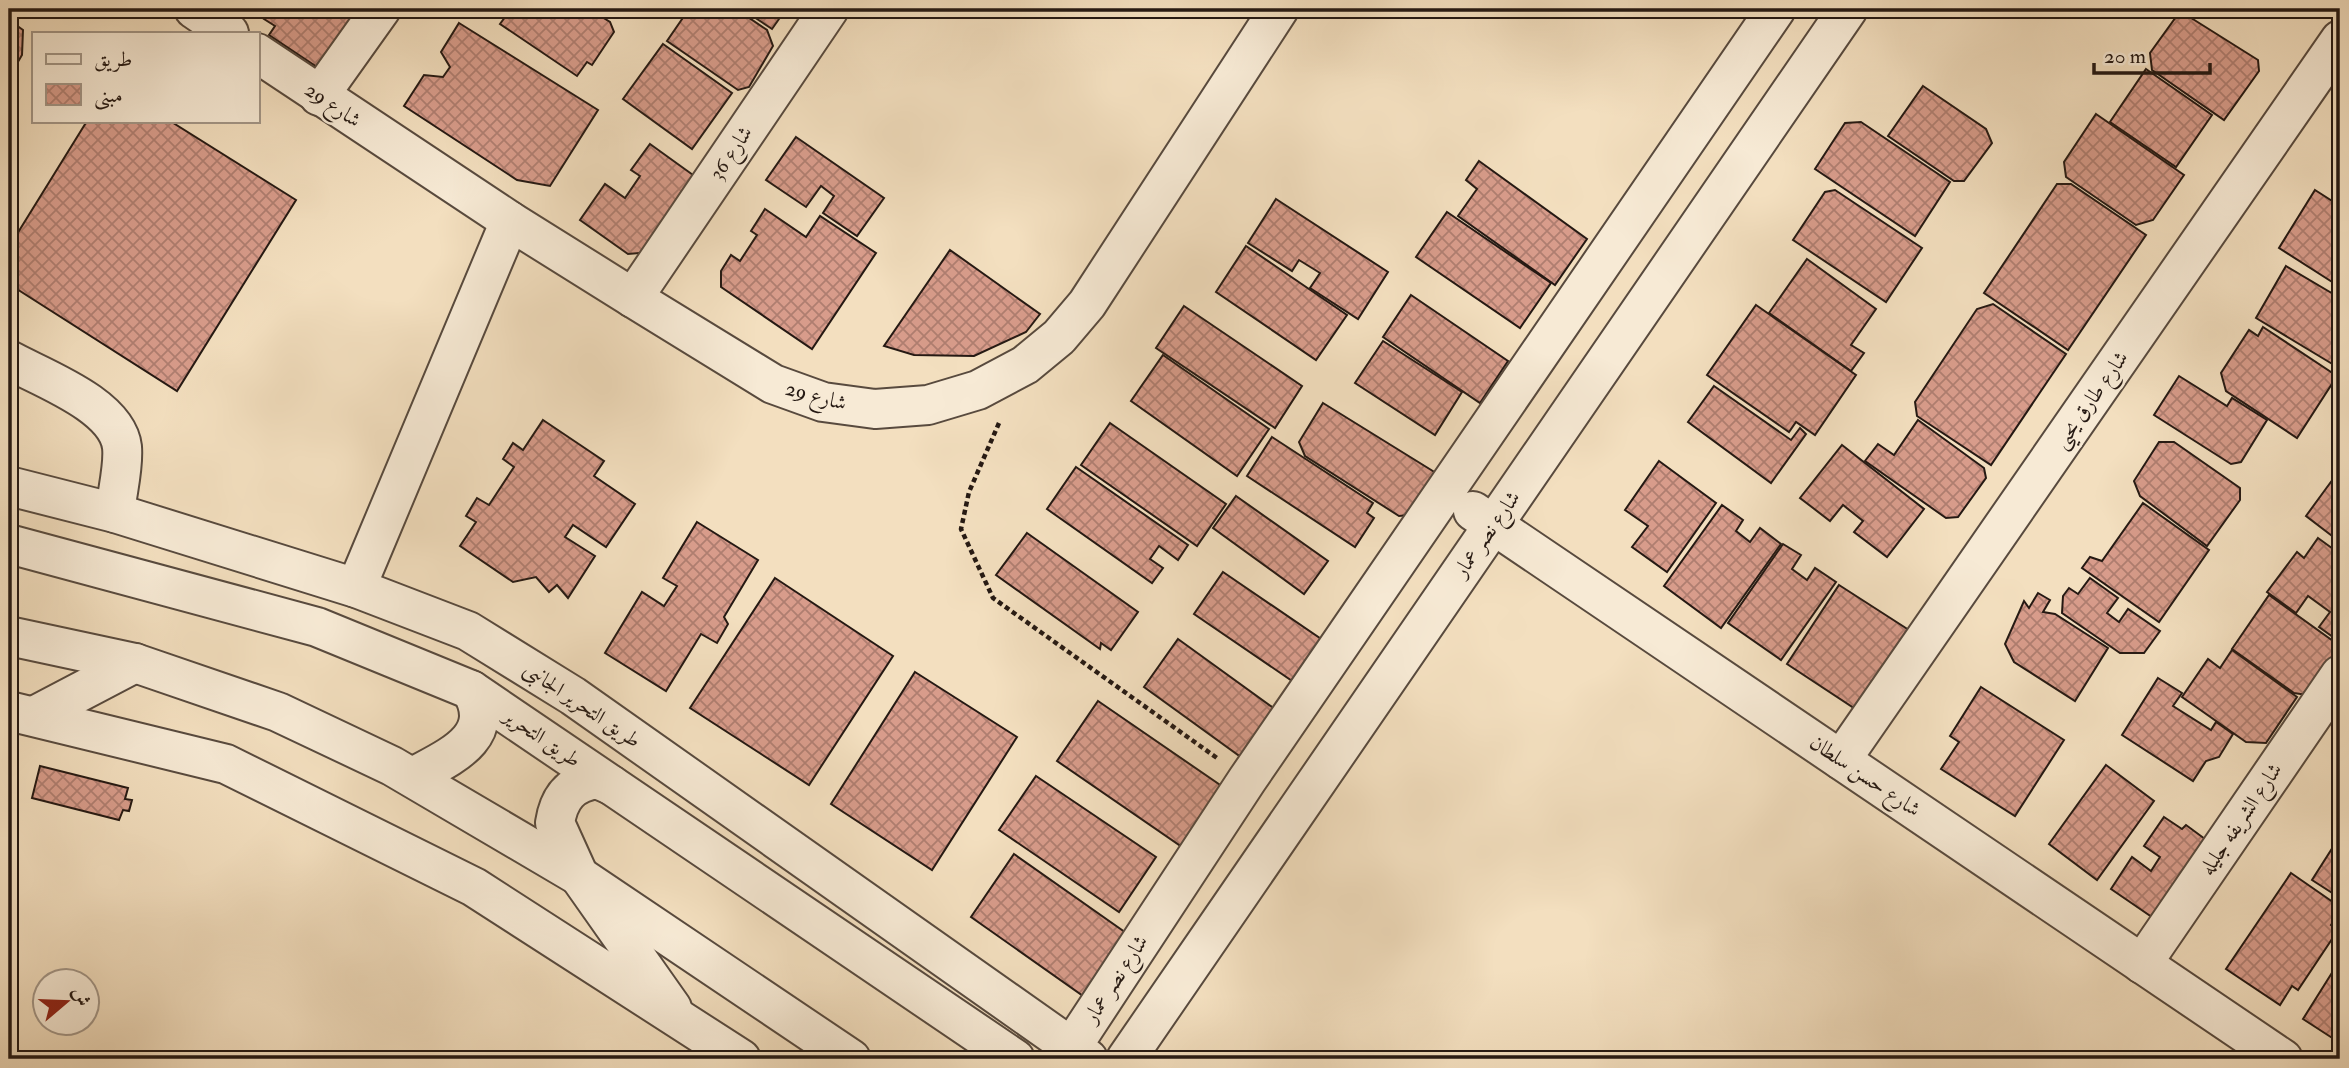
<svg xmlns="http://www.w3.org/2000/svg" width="2349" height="1068" viewBox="0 0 2349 1068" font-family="'IM FELL Double Pica',Amiri,serif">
	<defs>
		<pattern id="building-cross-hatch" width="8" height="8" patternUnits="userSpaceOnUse" patternTransform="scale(1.75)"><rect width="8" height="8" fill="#d89c8b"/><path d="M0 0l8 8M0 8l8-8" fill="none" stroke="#af7e70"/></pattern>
	</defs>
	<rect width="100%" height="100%" fill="#f3dfbf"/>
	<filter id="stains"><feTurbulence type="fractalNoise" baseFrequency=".00286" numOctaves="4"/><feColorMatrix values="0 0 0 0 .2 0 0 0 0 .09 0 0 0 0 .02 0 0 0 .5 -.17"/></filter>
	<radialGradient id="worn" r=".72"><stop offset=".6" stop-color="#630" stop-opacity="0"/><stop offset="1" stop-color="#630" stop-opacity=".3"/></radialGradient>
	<g fill="url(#building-cross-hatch)" stroke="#251913" stroke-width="2">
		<polygon points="271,9 371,9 329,75 269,35 275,26 264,19"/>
		<polygon points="511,9 607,9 602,17 610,22 614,32 592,65 587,62 577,76 500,24"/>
		<polygon points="689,9 736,9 767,30 773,46 749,87 738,90 667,41"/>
		<polygon points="742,9 786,9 772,29"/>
		<polygon points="2188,16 2258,60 2259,71 2224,120 2152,70 2150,53 2176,17"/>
		<polygon points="9,20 23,30 22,55 9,77"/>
		<polygon points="459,23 598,110 550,186 517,180 404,106 424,75 443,77 450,67 441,52"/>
		<polygon points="663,44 732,93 692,149 623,99"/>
		<polygon points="2146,69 2212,115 2176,167 2110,122"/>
		<polygon points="1923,86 1986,129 1992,143 1964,181 1954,181 1888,136"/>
		<polygon points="2096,114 2184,175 2153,220 2136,225 2066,177 2064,162"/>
		<polygon points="87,121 170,121 296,200 177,391 9,284 9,247"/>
		<polygon points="1861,122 1950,182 1915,236 1815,169 1845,123"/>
		<polygon points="796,137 884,198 857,236 823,213 834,196 821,186 806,207 766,180"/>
		<polygon points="650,144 693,175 651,252 628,254 580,220 605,184 625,198 640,176 631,170"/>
		<polygon points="1479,161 1587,239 1555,285 1458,216 1477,189 1466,180"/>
		<polygon points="2057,184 2071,184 2146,235 2068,350 1984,293"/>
		<polygon points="2338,184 2340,185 2340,202 2334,191"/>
		<polygon points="1835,190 1922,248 1886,302 1793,240 1825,192"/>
		<polygon points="2315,190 2340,206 2340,287 2279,248"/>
		<polygon points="1276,199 1388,272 1358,319 1310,288 1320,273 1299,260 1292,271 1248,243"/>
		<polygon points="765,209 806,237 820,216 876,253 812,349 721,287 721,271 731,255 740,261 757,235 751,231"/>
		<polygon points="1447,212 1551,283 1520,328 1416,257"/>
		<polygon points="1246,246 1347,315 1316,360 1216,292"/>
		<polygon points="950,250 1040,314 1026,332 974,356 914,355 884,346"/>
		<polygon points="1807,259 1876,309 1851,345 1864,353 1851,371 1769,313"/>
		<polygon points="2286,266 2340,298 2340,355 2334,365 2256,318"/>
		<polygon points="1411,295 1508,361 1480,403 1383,337"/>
		<polygon points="1993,304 2066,354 1991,465 1917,416 1915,402 1977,309"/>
		<polygon points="1756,305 1856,375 1815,435 1796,422 1789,432 1707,375"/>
		<polygon points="1184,306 1302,386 1275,428 1156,348"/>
		<polygon points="2263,327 2337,376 2297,438 2226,391 2221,373 2249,330 2258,336"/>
		<polygon points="1383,341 1462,392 1435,435 1355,383"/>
		<polygon points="1163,355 1269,429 1237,476 1131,401"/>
		<polygon points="2179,376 2227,406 2232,398 2267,420 2241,462 2231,464 2154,415"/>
		<polygon points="1714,386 1791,440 1800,428 1806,434 1771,483 1688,422"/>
		<polygon points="1323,403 1436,473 1409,515 1399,516 1305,456 1299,442"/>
		<polygon points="543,420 604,461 594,476 635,504 606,547 573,525 565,537 595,556 568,598 557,585 549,592 536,577 513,582 460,546 476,522 466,516 477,498 489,505 514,467 503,459 513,443 523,450"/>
		<polygon points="1918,420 1984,468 1986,478 1958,517 1946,518 1865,461 1878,444 1894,455"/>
		<polygon points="1110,423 1226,504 1197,546 1081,465"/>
		<polygon points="1272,437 1373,503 1367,513 1374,518 1355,547 1247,476"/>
		<polygon points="2159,442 2174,442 2240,488 2240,500 2207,546 2140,496 2134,481"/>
		<polygon points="1842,445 1924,509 1887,557 1854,532 1863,521 1843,505 1830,521 1800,498"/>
		<polygon points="1659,461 1716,503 1667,572 1632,547 1648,526 1625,510"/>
		<polygon points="1076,467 1188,545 1178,560 1159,546 1150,559 1163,568 1152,583 1047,509"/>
		<polygon points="2340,477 2340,542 2306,516 2333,479"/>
		<polygon points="1236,496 1328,561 1304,594 1213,528"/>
		<polygon points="2143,503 2209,550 2159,622 2082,568 2090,557 2102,561"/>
		<polygon points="1722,505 1743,520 1736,531 1750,542 1760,528 1781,544 1721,628 1664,586"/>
		<polygon points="697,522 758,560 724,617 728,624 717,643 701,634 666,691 605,653 642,592 664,606 677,586 663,578"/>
		<polygon points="1027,533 1138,612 1111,650 1101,643 1100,649 996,575"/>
		<polygon points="2318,538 2340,554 2340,642 2319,627 2330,612 2308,596 2296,613 2267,592 2297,552 2304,558"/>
		<polygon points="1783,544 1801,555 1792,569 1807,580 1815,568 1836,582 1781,660 1728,623"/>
		<polygon points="1223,572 1330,645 1301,687 1194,614"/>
		<polygon points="775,578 893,656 809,785 690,708"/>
		<polygon points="2090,578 2118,598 2107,613 2119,622 2128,609 2160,631 2144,653 2120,653 2062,613 2063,596 2069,588 2078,594"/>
		<polygon points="1839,585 1912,632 1860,712 1787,664"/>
		<polygon points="2038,593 2050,600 2043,612 2055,614 2108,648 2075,701 2014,662 2005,644 2024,601 2029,608"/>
		<polygon points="2269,595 2340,646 2307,695 2294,693 2232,649"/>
		<polygon points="1178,639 1279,712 1245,760 1144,687"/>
		<polygon points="2232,650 2297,697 2266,743 2246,742 2182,697 2208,659 2220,668"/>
		<polygon points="915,672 1017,737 932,870 831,804"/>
		<polygon points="2158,678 2182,693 2173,706 2211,730 2216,722 2233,734 2219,757 2206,761 2193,781 2122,735"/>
		<polygon points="1981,687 2064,740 2015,816 1941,769 1959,742 1950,736"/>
		<polygon points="1098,701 1226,789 1185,849 1057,761"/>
		<polygon points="2106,765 2154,801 2097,880 2049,844"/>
		<polygon points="40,766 128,788 125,799 132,800 129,811 123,810 119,820 32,798"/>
		<polygon points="1036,776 1156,857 1119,912 999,830"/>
		<polygon points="2164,817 2182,829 2186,825 2205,839 2165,926 2111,889 2132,857 2151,871 2160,857 2144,846"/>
		<polygon points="2340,836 2340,898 2312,880"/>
		<polygon points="1014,854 1129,935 1086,998 971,917"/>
		<polygon points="2291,873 2340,907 2340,912 2331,925 2338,930 2298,990 2292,986 2280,1005 2226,969"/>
		<polygon points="2340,960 2340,1043 2303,1019"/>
	</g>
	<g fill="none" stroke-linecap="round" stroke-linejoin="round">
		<g stroke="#584a3e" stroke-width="42">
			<g id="minor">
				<polyline points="194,9 229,33"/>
				<polyline points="257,53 510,221 633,298 773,384 823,402 875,409 928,405 978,390 1025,365 1059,337 1087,304 1279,9"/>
				<polyline points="319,96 381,9"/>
				<polyline points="633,298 829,9"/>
				<path d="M9,360c33,18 108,45 113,87 2,20 -5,45 -7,66"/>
				<polyline points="9,486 115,513 356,588 468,631 573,696 1088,1059"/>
				<polyline points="1473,511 2283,1059"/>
				<polyline points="9,544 317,627 471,690 1015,1059"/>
				<polyline points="356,588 510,221"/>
				<polyline points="9,636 135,663 278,712 392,766 579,876 851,1059"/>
				<polyline points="9,711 226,764 474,887 741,1059"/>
				<polyline points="34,716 135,663"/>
				<polyline points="1841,760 2340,40"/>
				<path d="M413,777c34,-19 86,-39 58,-87"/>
				<path d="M611,785l-14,-6c-26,4 -38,18 -42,44l24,53 93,132"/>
				<polyline points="2142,964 2340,675"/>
				<polyline points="1071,1048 1247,780 1776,9"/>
				<polyline points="1126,1059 1848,9"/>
			</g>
		</g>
		<polyline stroke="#251913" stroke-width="4.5" stroke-dasharray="5 3.5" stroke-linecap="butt" points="999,423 969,492 961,529 993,598 1217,758"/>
		<use href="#minor" stroke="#f7ead5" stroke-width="38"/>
	</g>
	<g text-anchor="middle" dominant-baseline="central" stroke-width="5" stroke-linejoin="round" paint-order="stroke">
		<g font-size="21" fill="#251913" stroke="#f7ead5">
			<text transform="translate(333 105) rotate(34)">شارع 29</text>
			<text transform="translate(731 153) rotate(-56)">شارع 36</text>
			<text transform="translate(816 396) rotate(15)">شارع 29</text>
			<text transform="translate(2091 400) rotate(-55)">شارع طارق يحيى</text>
			<text transform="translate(1487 534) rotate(-55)">شارع نصر عمار</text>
			<text transform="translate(582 705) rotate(34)">طريق التحرير الجانبى</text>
			<text transform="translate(542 738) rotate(34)">طريق التحرير</text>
			<text transform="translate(1865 776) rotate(34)">شارع حسن سلطان</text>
			<text transform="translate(2241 819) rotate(-56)">شارع الشريفه جليله</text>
			<text transform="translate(1116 979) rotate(-57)">شارع نصر عمار</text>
		</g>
	</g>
	<rect width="2349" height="1068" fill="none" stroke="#f3dfbf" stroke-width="35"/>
	<rect x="10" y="10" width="2328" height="1047" fill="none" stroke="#251913" stroke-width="3.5"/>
	<rect x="18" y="18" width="2314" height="1033" fill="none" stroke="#251913" stroke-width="2"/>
	<rect x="32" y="32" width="228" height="91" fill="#f7ead5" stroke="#a39687" stroke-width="2"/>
	<rect x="46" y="54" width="35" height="10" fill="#f7ead5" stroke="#a39687" stroke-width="2"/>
	<text x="94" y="66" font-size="21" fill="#251913">طريق</text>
	<rect x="46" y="84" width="35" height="21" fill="url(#building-cross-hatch)" stroke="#a39687" stroke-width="2"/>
	<text x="94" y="102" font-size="21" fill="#251913">مبنى</text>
	<g transform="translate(66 1002) rotate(71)"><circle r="33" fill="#f7ead5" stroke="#a39687" stroke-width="2"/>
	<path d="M0-5L12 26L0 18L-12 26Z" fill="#8f2418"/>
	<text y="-10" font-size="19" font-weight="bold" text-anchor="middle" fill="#251913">ش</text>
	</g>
	<path d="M2094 63v10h116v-10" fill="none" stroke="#251913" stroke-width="3.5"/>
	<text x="2104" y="63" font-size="21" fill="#251913" stroke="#f7ead5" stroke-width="5" paint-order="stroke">20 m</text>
	<rect width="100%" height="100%" filter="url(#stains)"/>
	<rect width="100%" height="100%" fill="url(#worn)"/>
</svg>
